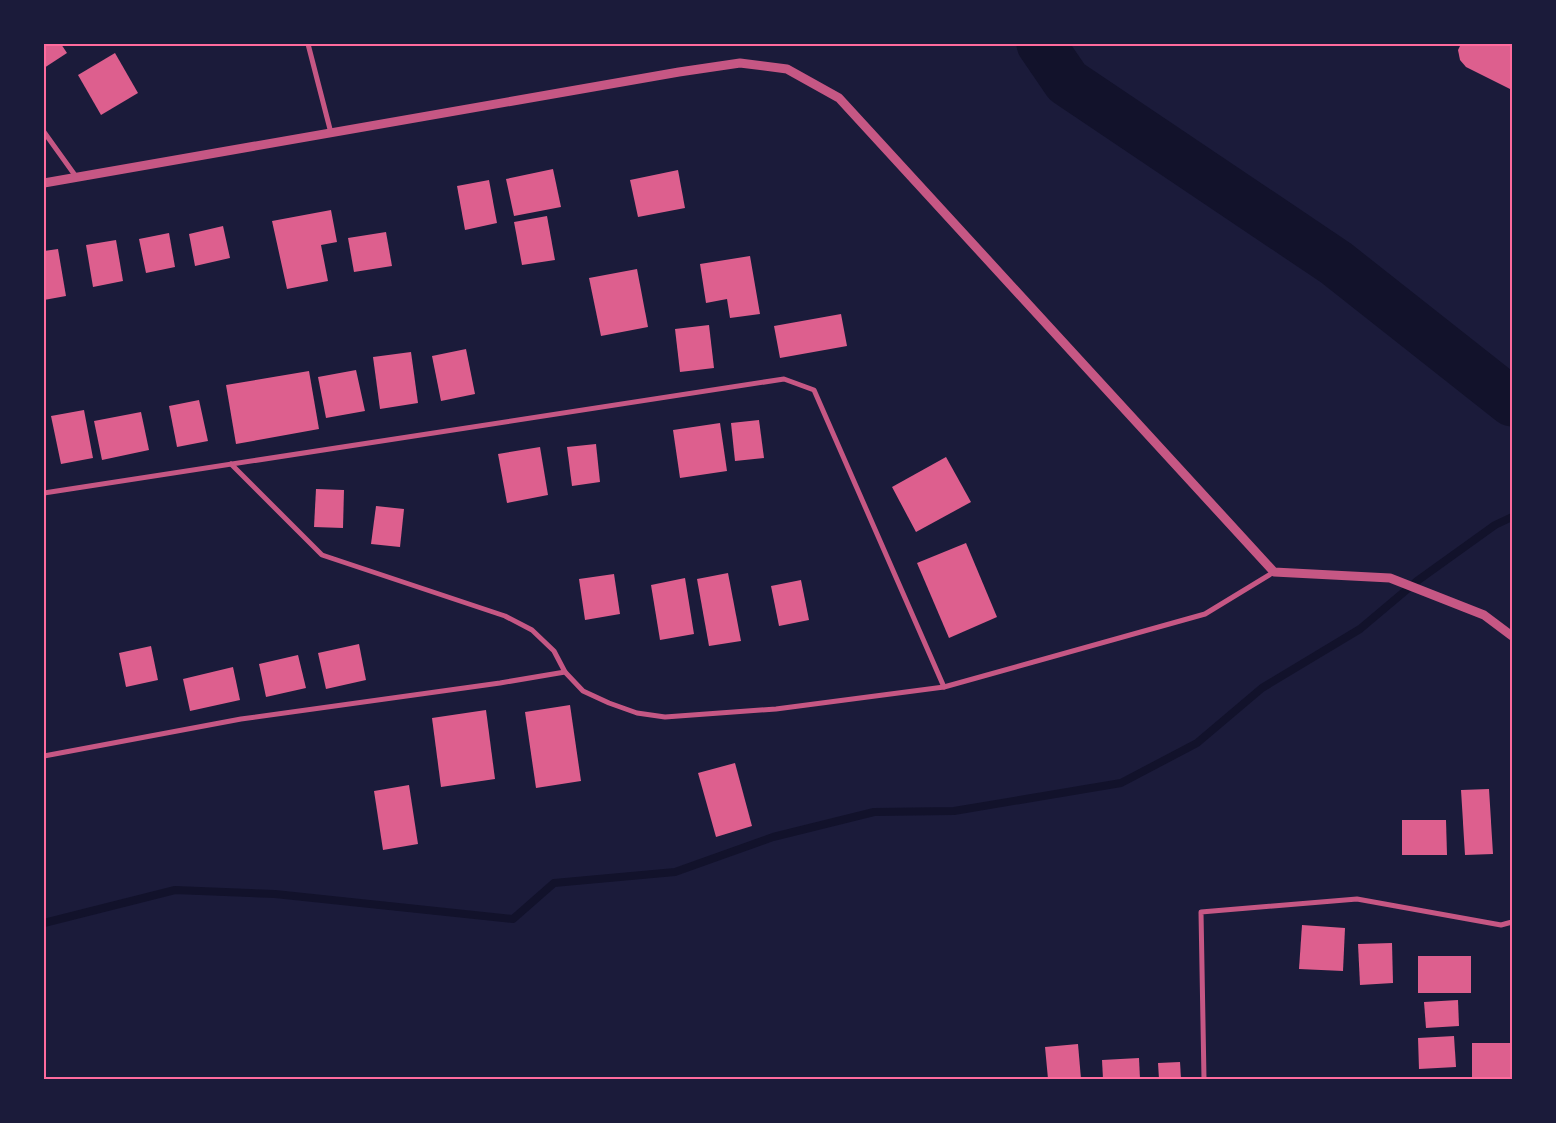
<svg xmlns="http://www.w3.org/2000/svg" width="1556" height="1123" viewBox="0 0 1556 1123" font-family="'PT Sans',sans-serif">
	<rect width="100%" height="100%" fill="#1b1b3a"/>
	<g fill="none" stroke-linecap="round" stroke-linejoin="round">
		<polyline stroke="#12122b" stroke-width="8" points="44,923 175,890 275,894 513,919 554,883 675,872 773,837 874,812 954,811 1121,783 1197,743 1262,688 1360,629 1417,581 1495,525 1512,517"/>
		<polyline stroke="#12122b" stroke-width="49" points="1041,44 1067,82 1336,263 1512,402"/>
	</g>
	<g fill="#dd5f8e">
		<polygon points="44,44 61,44 67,53 44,68"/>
		<polygon points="1461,44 1512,44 1512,90 1466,67 1460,60 1458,50"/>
		<polygon points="115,53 138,93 101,115 78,75"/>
		<polygon points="553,169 561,207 514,216 506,179"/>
		<polygon points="678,170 685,208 638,217 630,180"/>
		<polygon points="489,180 497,223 465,230 457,186"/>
		<polygon points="331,210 337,242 321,245 328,281 287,289 272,221"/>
		<polygon points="547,216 555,260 522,265 514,222"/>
		<polygon points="223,226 230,258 195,266 189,234"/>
		<polygon points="386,232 392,266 354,272 348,238"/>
		<polygon points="169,233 175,267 146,273 139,239"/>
		<polygon points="116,240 123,281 93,287 86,245"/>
		<polygon points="58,249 66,296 44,300 44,251"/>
		<polygon points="750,256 760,314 730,318 727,299 706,303 700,264"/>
		<polygon points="637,269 648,327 601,336 589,278"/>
		<polygon points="841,314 847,346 780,358 774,326"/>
		<polygon points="709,325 714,368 680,372 675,329"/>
		<polygon points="466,349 475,394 441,401 432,356"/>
		<polygon points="411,352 418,403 380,409 373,357"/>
		<polygon points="356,370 365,411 326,418 318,377"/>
		<polygon points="309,371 319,429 236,444 226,385"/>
		<polygon points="199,400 208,441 177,447 169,406"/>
		<polygon points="84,410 93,458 61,464 51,416"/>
		<polygon points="141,412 149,450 102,460 94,421"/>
		<polygon points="759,420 764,458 735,461 731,423"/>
		<polygon points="720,423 727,471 680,478 673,430"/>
		<polygon points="596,444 600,482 572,486 567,447"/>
		<polygon points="540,447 548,495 507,503 498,454"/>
		<polygon points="946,457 971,502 916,532 892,487"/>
		<polygon points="316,489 344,490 343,528 314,527"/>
		<polygon points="376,506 404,509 400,547 371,544"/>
		<polygon points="966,543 997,617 949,638 917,563"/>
		<polygon points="728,573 741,641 709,646 697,579"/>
		<polygon points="614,574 620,614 585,620 579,579"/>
		<polygon points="685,578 694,634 660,640 651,585"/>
		<polygon points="801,580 809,620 779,626 771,586"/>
		<polygon points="359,644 366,680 326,689 318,653"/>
		<polygon points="151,646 158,680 126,687 119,653"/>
		<polygon points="298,655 306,688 266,697 259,664"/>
		<polygon points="233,667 240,700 190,711 183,679"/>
		<polygon points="570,705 581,781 536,788 525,712"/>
		<polygon points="486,710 495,779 441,787 432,718"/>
		<polygon points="735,763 752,826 716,837 698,773"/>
		<polygon points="409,785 418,844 383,850 374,791"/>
		<polygon points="1489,789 1493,854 1465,855 1461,790"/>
		<polygon points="1402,820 1446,820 1447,855 1402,855"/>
		<polygon points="1302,925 1345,928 1343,971 1299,969"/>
		<polygon points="1392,943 1393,983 1360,985 1358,944"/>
		<rect x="1418" y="956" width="53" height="37"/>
		<polygon points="1458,1000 1459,1026 1426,1028 1424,1002"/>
		<polygon points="1454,1036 1456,1067 1419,1069 1418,1038"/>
		<rect x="1472" y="1043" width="40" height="36"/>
		<polygon points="1078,1044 1081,1079 1048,1079 1045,1047"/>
		<polygon points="1139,1058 1140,1079 1103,1079 1102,1060"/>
		<polygon points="1180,1062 1181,1079 1159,1079 1158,1063"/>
	</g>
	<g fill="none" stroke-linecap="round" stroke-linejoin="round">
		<g stroke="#c65784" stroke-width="5">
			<polyline points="308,44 331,133"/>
			<polyline points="44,132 77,178"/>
			<polyline points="231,464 322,555 505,616 532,630 554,651 565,672"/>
			<polyline points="44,493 784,379 814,390 944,687"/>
			<polyline points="44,756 241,719 500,683 565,672 583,691 609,703 637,713 665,717 776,709 944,687 1205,614 1274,572"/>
			<polyline points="1204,1079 1201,912 1357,899 1501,925 1512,922"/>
		</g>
		<polyline stroke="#c65784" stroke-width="9" points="44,183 679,72 740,63 787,69 839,98 1274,572 1390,578 1484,615 1512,636"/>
	</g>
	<rect width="1556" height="1123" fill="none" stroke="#1b1b3a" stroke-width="90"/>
	<rect x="45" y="45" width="1466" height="1033" fill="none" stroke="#ff6b9d" stroke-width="2"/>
</svg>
